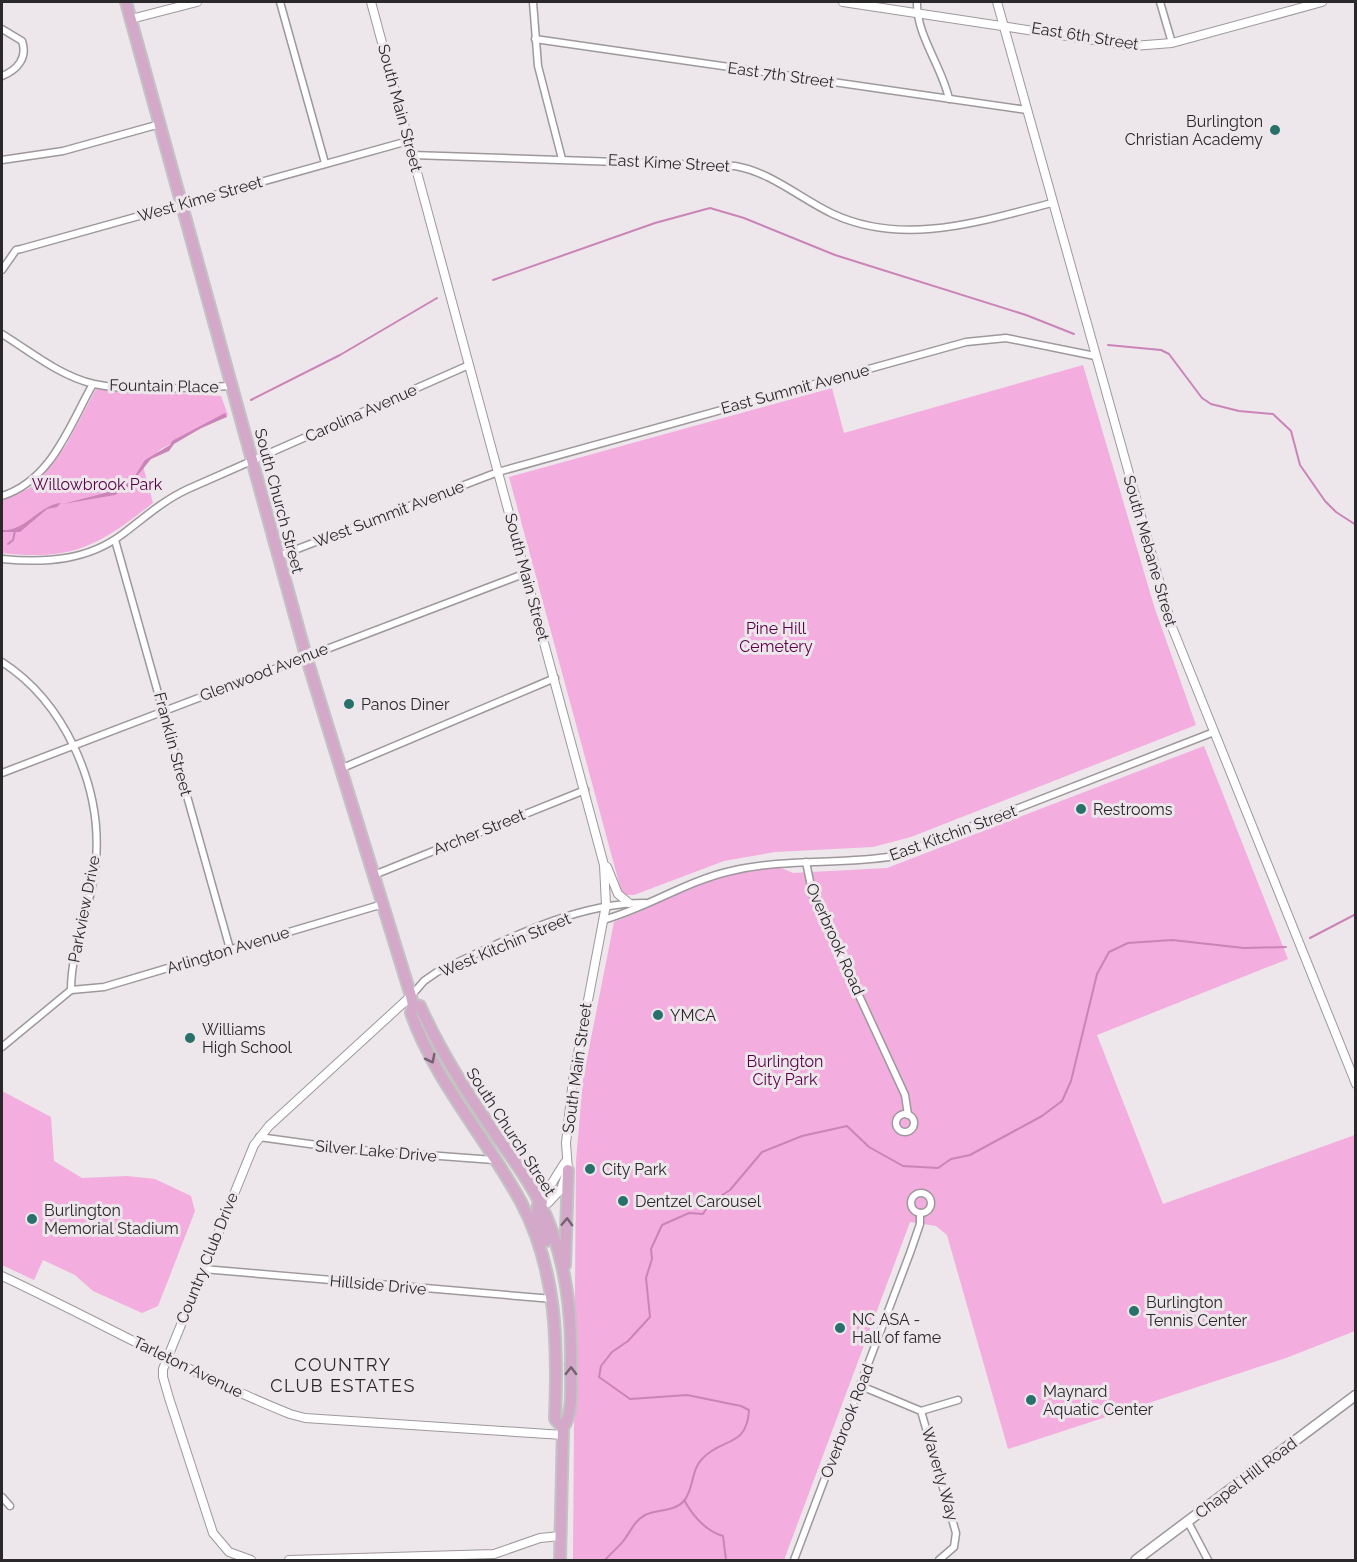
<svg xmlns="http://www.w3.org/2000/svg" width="1357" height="1562" viewBox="0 0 1357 1562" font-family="Raleway,sans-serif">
	<rect width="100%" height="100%" fill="#ede6eb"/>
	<g fill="#f3addf">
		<polygon points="1083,365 1154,606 1196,725 911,837 873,847 775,852 724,861 634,895 626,895 621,890 509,477 832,388 844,433"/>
		<path d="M96,389l125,7 7,19 -67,34 -18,17 10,37c-55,43 -80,58 -151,50v-52l34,-16 30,-40z"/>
		<polygon points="1204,746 1288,959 1097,1035 1163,1204 1355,1135 1355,1331 1286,1358 1008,1449 947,1235 936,1226 910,1222 784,1560 573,1560 576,1161 583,1079 614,922 641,911 648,905 731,872 770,863 793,873 887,868"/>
		<polygon points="2,1091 51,1117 54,1161 82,1178 127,1176 155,1179 191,1196 195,1211 158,1306 142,1313 93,1291 75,1275 43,1260 34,1280 2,1265"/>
	</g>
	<g fill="#cb84b7">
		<polygon points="225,413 227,417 201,428 174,444 169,451 151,459 129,486 115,495 63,504 120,489 133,479 145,460 170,445 172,441"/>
		<path d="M61,503l-4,4 -10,2 -27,23h-18v-2c23,2 37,-25 59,-27z"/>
	</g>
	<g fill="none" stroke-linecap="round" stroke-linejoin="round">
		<g stroke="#cb84b7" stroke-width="2">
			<polyline points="493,280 655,223 710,208 744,218 835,255 1026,315 1074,334"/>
			<polyline points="1108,345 1161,350 1169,354 1202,398 1211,404 1239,411 1273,414 1291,431 1300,465 1325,501 1336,512 1356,525"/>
			<polyline points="251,400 340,355 437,298"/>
			<polyline points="8,544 13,540 15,531"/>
			<polyline points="1310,938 1356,914"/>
			<path d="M684,1500c9,16 22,31 39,36l3,24"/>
			<path d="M605,1560c6,-7 14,-13 19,-20 7,-9 10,-19 21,-25 12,-6 29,-3 39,-14 10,-12 7,-31 18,-42 20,-22 45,-11 47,-49l-8,-4 -54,-11 -57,4 -31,-22 2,-11 11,-14 16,-11 22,-24 -4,-39 6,-19 -1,-10 11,-24 27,-12 14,1 7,-11 20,-13 32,-38 40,-16 45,-10 22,21 34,19 35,2 13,-9 19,-4 72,-39 20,-15 9,-20 26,-107 12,-22 19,-9 44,-3 72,8 42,-1"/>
		</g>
		<g stroke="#9e989c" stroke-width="9">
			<g id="minor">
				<polyline points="280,2 325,163"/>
				<polyline points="533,2 538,66 562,159"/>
				<path d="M917,2c-1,33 25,64 32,97"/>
				<polyline points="1160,2 1172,43"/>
				<path d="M2,29l20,12c6,17 -5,29 -20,35"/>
				<polyline points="535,39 1027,110"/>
				<path d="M412,155l323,11c36,6 66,33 98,48 72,33 148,7 219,-11"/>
				<polyline points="2,160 63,151 160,124"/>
				<polyline points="2,270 16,250 21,249 408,141"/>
				<path d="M2,334c29,18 58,42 92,50 44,9 94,3 138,2"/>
				<path d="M2,496c50,-16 67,-70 91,-112"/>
				<polyline points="115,540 230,949"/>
				<polyline points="279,556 498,472 966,342 1006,338 1095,356"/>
				<path d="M2,559c43,4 86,2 122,-26 21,-16 40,-33 64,-44l281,-124"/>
				<path d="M2,662c62,40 100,123 94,198 -3,44 -25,85 -25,130l-69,57"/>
				<polyline points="340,769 555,678"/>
				<polyline points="2,773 526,573"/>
				<polyline points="806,862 813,896 905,1095 908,1115"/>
				<polyline points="374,875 585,790"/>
				<path d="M603,920c44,-12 83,-39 128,-49 54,-13 110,-6 164,-15l319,-124"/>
				<polyline points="71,990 104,987 383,904"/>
				<path d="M411,996l13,-15 13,-9c65,-30 136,-69 208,-69"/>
				<circle cx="905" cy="1123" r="9"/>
				<polyline points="259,1137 346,1149 494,1160"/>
				<circle cx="921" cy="1203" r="10"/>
				<polyline points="203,1269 553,1299"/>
				<polyline points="861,1386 921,1411 956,1533 954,1547 939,1560"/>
				<polyline points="921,1411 958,1400"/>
				<polyline points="2,1497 10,1506"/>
				<polyline points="1188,1522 1208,1560"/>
				<polyline points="794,1560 910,1253 920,1224 920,1213"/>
			</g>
		</g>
		<g stroke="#9e989c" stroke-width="10">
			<g id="tertiary">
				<path d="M371,2l233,863 2,40 -33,175 -7,63 2,27 -7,19 -13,14 -6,-1c1,-5 22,-39 25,-42"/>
				<polyline points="843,2 1133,46 1172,43 1322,2"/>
				<polyline points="997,2 1172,627 1356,1084"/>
				<polyline points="131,19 197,2"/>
				<polyline points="607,867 618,894 629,903"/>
				<path d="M2,1276c96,45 189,98 288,138l15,4 258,17"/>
				<polyline points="251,1560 229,1552 213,1533 169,1398 163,1377 163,1369 254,1145 269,1126 411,996"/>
				<polyline points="289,1560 494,1554 540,1538 560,1536"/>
			</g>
		</g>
		<g stroke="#9e989c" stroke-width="12">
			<polyline id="secondary" points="1136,1560 1356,1395"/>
		</g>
		<g stroke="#c3c3c3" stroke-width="14">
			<g id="primary">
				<path d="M126,2l180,654 105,340 2,9 -2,8c25,70 75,124 110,189 36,68 37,141 34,217l8,9"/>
				<path d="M413,1005l7,1c20,45 46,85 74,126 15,22 33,45 45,69 25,49 33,105 32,160 -1,21 4,49 -8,67l-3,132"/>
				<polyline points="542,1202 538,1205 537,1214 546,1241"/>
				<polyline points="565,1265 568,1170"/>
			</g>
		</g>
		<use href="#minor" stroke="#fff" stroke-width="6"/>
		<use href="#tertiary" stroke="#fff" stroke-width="8"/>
		<use href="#secondary" stroke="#fff" stroke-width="9"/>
		<use href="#primary" stroke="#d4a8c8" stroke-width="10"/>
	</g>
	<defs><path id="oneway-chevron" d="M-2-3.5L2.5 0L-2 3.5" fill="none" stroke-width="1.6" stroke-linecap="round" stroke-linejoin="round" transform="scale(1.5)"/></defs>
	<g stroke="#766271">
		<use href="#oneway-chevron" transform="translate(431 1059) rotate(63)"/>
		<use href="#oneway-chevron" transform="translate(567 1222) rotate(-88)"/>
		<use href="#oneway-chevron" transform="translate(571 1371) rotate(-89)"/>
	</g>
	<g fill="#28716b" stroke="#ede6eb" stroke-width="2">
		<circle cx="1275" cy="130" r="6"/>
		<circle cx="349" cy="704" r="6"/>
		<circle cx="1081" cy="809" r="6"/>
		<circle cx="658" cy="1015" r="6"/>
		<circle cx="190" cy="1038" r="6"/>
		<circle cx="590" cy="1169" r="6"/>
		<circle cx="623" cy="1201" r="6"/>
		<circle cx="32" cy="1219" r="6"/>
		<circle cx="1134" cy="1311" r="6"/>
		<circle cx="840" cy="1328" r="6"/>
		<circle cx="1031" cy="1400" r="6"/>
	</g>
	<g text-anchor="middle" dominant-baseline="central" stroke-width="6" stroke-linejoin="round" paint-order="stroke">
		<g font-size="16" fill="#2a282a" stroke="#ede6eb">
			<text transform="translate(1085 36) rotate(9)">East 6th Street</text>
			<text transform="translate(781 75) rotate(8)">East 7th Street</text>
			<text transform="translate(400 108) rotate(75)">South Main Street</text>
			<text transform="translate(669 163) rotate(3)">East Kime Street</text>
			<text transform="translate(200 199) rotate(-16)">West Kime Street</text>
			<text transform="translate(164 386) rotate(1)">Fountain Place</text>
			<text transform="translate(795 389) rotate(-15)">East Summit Avenue</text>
			<text transform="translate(361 413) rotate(-24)">Carolina Avenue</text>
			<text transform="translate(279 501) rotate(75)">South Church Street</text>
			<text transform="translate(389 514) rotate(-21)">West Summit Avenue</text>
			<text transform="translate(1150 551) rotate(74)">South Mebane Street</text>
			<text transform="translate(527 577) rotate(75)">South Main Street</text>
			<text transform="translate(264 672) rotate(-21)">Glenwood Avenue</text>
			<text transform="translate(173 744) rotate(75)">Franklin Street</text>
			<text transform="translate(479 832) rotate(-22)">Archer Street</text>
			<text transform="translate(953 833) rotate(-20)">East Kitchin Street</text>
			<text transform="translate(84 909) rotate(-79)">Parkview Drive</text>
			<text transform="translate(835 939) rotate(66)">Overbrook Road</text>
			<text transform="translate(505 945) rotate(-23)">West Kitchin Street</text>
			<text transform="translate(228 950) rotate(-17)">Arlington Avenue</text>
			<text transform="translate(577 1068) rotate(-82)">South Main Street</text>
			<text transform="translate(511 1132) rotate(57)">South Church Street</text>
			<text transform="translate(376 1151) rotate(5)">Silver Lake Drive</text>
			<text transform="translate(207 1258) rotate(-68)">Country Club Drive</text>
			<text transform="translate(378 1285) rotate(5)">Hillside Drive</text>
			<text transform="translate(188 1367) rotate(26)">Tarleton Avenue</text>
			<text transform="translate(847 1421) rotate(-69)">Overbrook Road</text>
			<text transform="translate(940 1474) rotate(74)">Waverly Way</text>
			<text transform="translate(1246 1478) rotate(-37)">Chapel Hill Road</text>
		</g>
		<g font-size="16" fill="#2a282a" stroke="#ede6eb" text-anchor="start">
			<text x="1263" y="121" text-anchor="end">Burlington<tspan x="1263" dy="18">Christian Academy</tspan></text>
			<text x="361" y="704">Panos Diner</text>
			<text x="1093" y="809">Restrooms</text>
			<text x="670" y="1015">YMCA</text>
			<text x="202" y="1029">Williams<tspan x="202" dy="18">High School</tspan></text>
			<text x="602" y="1169">City Park</text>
			<text x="635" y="1201">Dentzel Carousel</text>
			<text x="44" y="1210">Burlington<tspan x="44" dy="18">Memorial Stadium</tspan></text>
			<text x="1146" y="1302">Burlington<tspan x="1146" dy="18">Tennis Center</tspan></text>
			<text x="852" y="1319">NC ASA -<tspan x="852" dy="18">Hall of fame</tspan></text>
			<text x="1043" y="1391">Maynard<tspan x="1043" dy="18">Aquatic Center</tspan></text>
		</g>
		<g font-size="16" fill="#570048" stroke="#ede6eb">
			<text x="97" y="484">Willowbrook Park</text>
			<text x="776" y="628">Pine Hill<tspan x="776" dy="18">Cemetery</tspan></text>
			<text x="785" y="1061">Burlington<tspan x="785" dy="18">City Park</tspan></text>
		</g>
		<g font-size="18" letter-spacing="1.5" fill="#2a282a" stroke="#ede6eb">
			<text x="343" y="1364">COUNTRY<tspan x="343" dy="21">CLUB ESTATES</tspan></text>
		</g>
	</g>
	<rect width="1357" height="1562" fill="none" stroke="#2a282a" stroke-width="6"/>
</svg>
